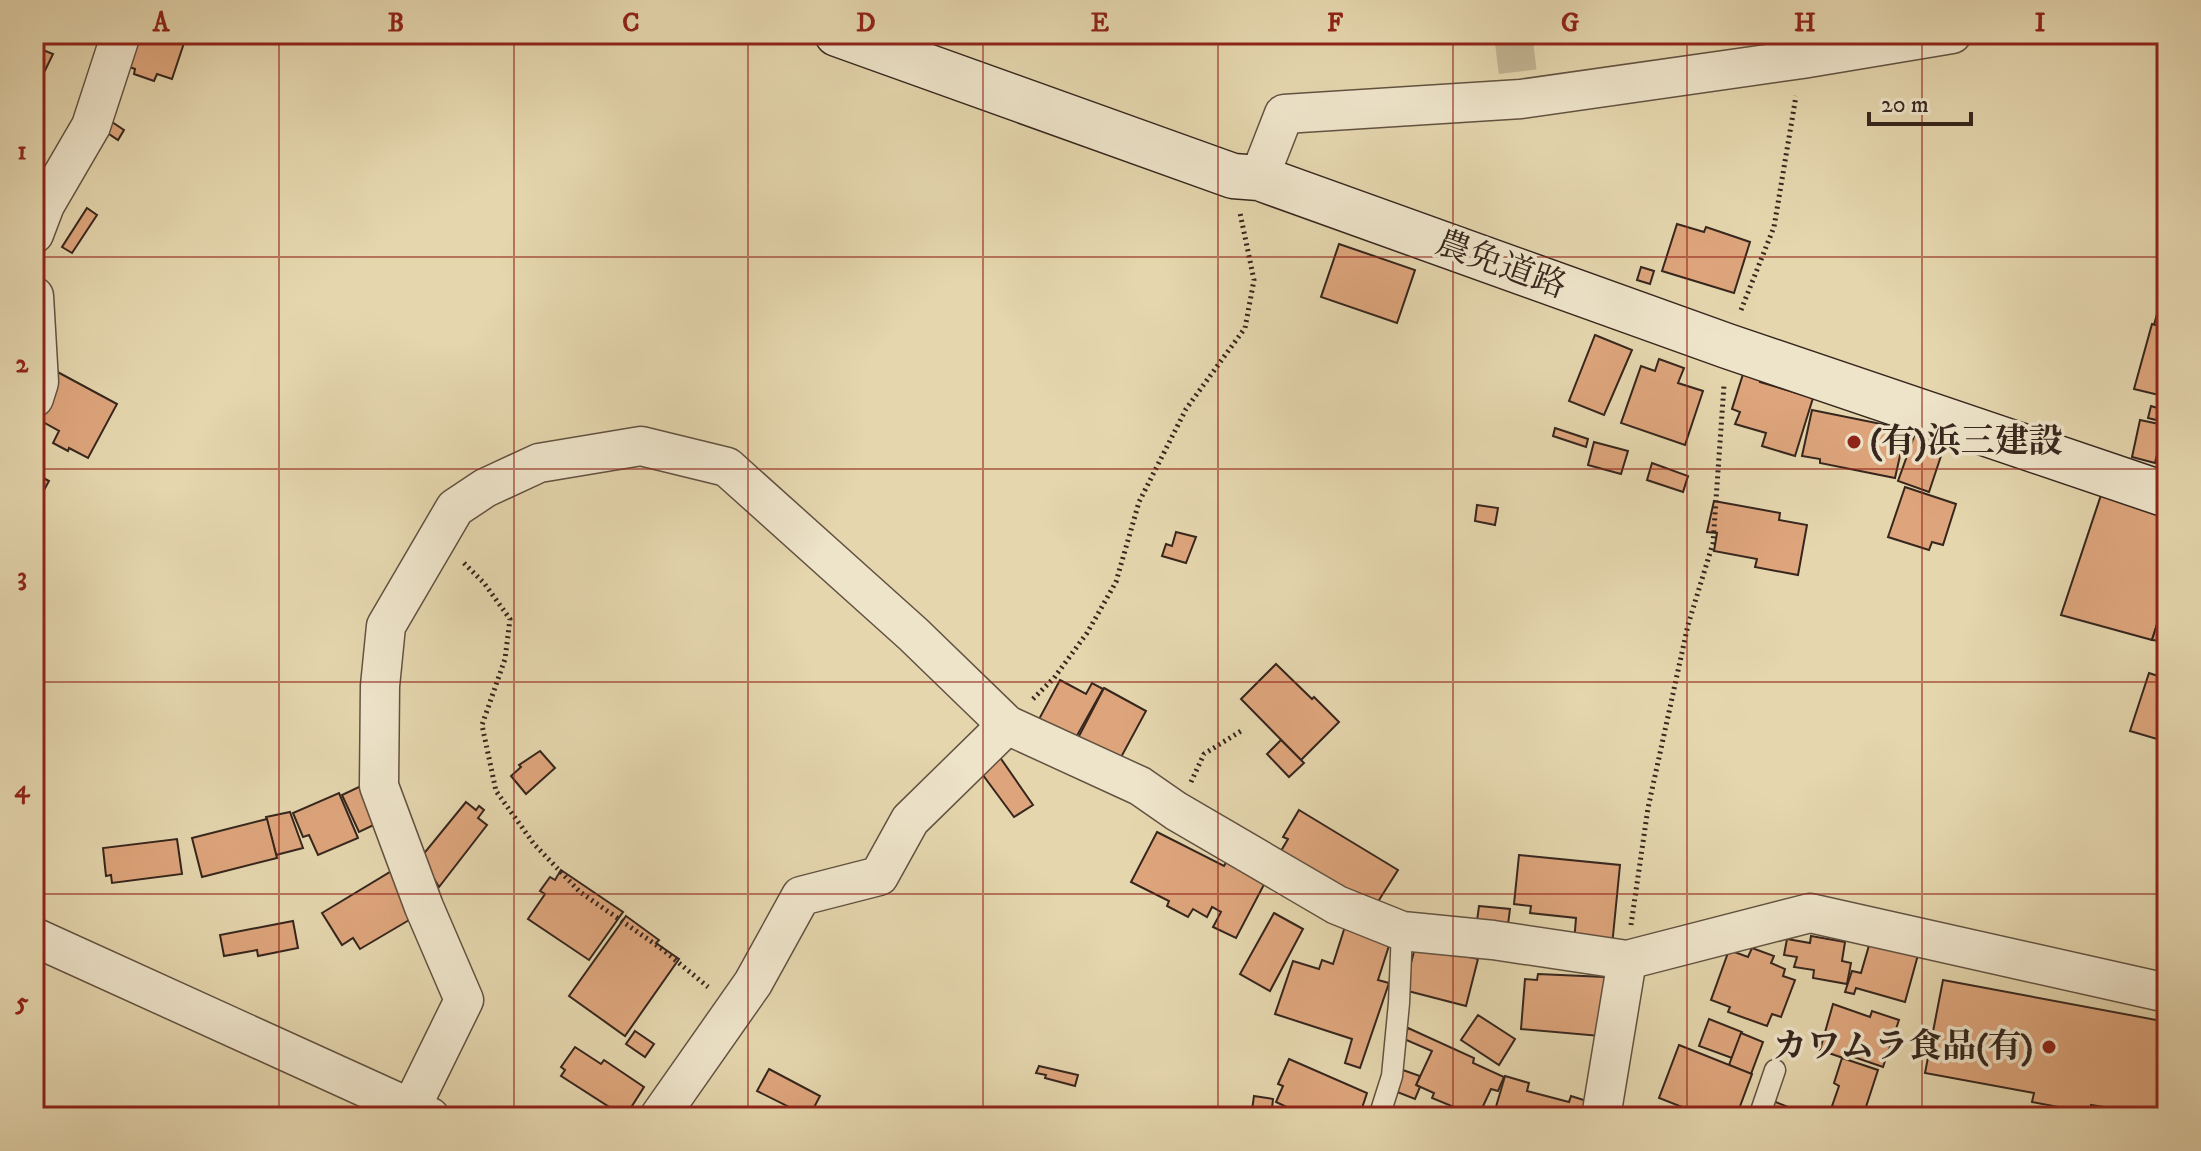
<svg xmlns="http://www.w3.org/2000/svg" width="2201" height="1151" viewBox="0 0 2201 1151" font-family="'IM FELL DW Pica','Noto Serif JP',serif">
	<rect width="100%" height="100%" fill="#e5d6ae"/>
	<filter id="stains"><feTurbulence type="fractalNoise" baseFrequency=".0025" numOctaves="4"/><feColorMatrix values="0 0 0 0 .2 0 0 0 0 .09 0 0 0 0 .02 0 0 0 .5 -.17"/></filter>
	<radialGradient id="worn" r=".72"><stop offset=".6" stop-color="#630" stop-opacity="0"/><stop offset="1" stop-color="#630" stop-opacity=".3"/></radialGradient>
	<g fill="#dea57c" stroke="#36261d" stroke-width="2">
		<polygon points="118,34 187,34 172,79 157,74 154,81 134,74 135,69 110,60"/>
		<polygon points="43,50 53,54 35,91 34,68"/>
		<polygon points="97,112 124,130 118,140 91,122"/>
		<polygon points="87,208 97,215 72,253 62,247"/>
		<polygon points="1677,224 1704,232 1706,227 1750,242 1734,293 1662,271"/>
		<polygon points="1339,244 1415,270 1397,323 1321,297"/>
		<polygon points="1641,267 1654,271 1650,284 1637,280"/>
		<polygon points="2167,277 2167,328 2154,325"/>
		<polygon points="2152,324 2167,328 2167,397 2134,389"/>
		<polygon points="1595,335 1632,350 1604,415 1569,401"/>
		<polygon points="1659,359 1684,368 1678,383 1703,391 1685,445 1621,423 1641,366 1655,371"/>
		<polygon points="52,369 117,404 88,458 69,448 68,451 53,443 59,431 34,417 34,404"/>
		<polygon points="1744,371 1761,376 1760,382 1813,398 1795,456 1762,446 1766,433 1735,424 1740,412 1732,409"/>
		<polygon points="2151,406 2167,411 2164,422 2148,418"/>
		<polygon points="1812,410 1906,429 1895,478 1820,463 1820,459 1802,456"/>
		<polygon points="2140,420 2164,425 2155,463 2132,457"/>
		<polygon points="1555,428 1588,439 1586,447 1553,436"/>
		<polygon points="1916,431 1946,441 1929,492 1898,481"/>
		<polygon points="1594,442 1628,451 1621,474 1588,465"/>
		<polygon points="1652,463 1688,476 1683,492 1647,480"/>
		<polygon points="34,473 49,481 36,505 34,504"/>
		<polygon points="1905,487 1956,504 1943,545 1932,542 1929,550 1888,537"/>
		<polygon points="2102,492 2167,514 2167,593 2152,640 2061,615"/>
		<polygon points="1714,501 1780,513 1779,520 1807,525 1798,575 1755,567 1757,559 1714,551 1717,533 1707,532"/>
		<polygon points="1477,505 1498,508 1495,525 1475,521"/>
		<polygon points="1176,532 1196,537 1186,563 1162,556 1166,544 1172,546"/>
		<polygon points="2167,593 2167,642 2152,640"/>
		<polygon points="1276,664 1312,699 1314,697 1339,722 1301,760 1241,699"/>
		<polygon points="2149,673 2167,679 2167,742 2130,731"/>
		<polygon points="1060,680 1086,694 1092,683 1103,689 1074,741 1038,721"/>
		<polygon points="1104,688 1146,711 1119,761 1078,738"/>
		<polygon points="1281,740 1304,763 1289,777 1267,754"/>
		<polygon points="540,751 555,768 526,794 511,776 521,767 519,765"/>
		<polygon points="997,753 1033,805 1014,817 977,767"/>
		<polygon points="363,785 380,822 359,832 342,795"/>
		<polygon points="339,793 358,838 318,855 309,835 303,837 293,813"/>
		<polygon points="466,802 476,810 479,806 484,810 478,818 487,825 439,887 421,857"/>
		<polygon points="1299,810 1398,870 1374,908 1281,851 1288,839 1283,837"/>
		<polygon points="290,812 303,848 276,855 266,817"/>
		<polygon points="267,819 277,858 202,877 192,838"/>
		<polygon points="1157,832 1224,866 1230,855 1269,875 1236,938 1213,927 1221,912 1212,907 1207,917 1193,909 1188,917 1167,906 1169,901 1131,882"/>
		<polygon points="177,839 182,874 112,883 111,875 106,876 103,848"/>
		<polygon points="1519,855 1620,865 1612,946 1574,943 1576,918 1530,913 1531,906 1514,904"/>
		<polygon points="395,869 421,913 360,949 353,938 342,945 322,913"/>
		<polygon points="561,870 623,912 589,960 528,919 545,894 540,891 550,877 555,880"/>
		<polygon points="1479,906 1510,909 1506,940 1475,936"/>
		<polygon points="1274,913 1303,929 1270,991 1240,974"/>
		<polygon points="1349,914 1394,930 1378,980 1389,983 1360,1068 1345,1063 1352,1039 1275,1014 1293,961 1319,969 1322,960 1333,964"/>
		<polygon points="626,916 659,940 656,943 679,959 625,1036 569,996"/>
		<polygon points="293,921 298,948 258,956 257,950 224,956 220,935"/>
		<polygon points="1811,936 1845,942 1842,961 1851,963 1847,984 1813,978 1814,970 1794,967 1797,957 1784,955 1787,939 1810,943"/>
		<polygon points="1870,942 1918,955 1905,1002 1856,988 1854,994 1845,992 1852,971 1861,973"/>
		<polygon points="1416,944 1478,959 1466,1006 1404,990"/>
		<polygon points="1752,948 1774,956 1771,963 1785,969 1783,976 1795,980 1781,1017 1772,1014 1767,1026 1728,1012 1730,1007 1711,1000 1729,950 1748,957"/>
		<polygon points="1538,974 1605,977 1600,1036 1521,1029 1525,979 1537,980"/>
		<polygon points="1943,980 2167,1022 2165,1117 2091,1105 2090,1113 2032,1102 2034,1093 1925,1073"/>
		<polygon points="1833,1004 1870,1017 1872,1011 1899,1020 1883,1067 1851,1056 1849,1060 1820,1050"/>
		<polygon points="1478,1015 1515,1039 1499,1065 1461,1040"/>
		<polygon points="1709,1019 1742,1032 1732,1058 1699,1046"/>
		<polygon points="1408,1028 1474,1058 1473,1063 1504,1077 1498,1091 1491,1089 1478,1117 1432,1098 1434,1093 1416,1085 1432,1051 1404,1039"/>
		<polygon points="635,1031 654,1044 645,1057 626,1044"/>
		<polygon points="1741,1033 1763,1042 1751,1074 1729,1065"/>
		<polygon points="1679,1045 1752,1074 1736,1117 1693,1117 1695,1112 1659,1098"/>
		<polygon points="575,1047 601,1064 604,1060 644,1087 625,1117 561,1076 565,1070 561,1067"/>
		<polygon points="1842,1058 1878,1070 1863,1116 1832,1106 1839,1086 1834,1083"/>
		<polygon points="1289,1059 1367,1093 1359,1117 1290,1117 1293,1110 1276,1102 1283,1086 1278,1084"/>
		<polygon points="1039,1066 1078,1075 1075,1086 1045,1078 1046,1075 1036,1073"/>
		<polygon points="769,1069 820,1096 809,1117 757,1091"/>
		<polygon points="1400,1069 1420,1076 1416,1085 1420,1087 1415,1099 1392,1090"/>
		<polygon points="1505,1076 1529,1083 1527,1091 1569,1102 1571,1096 1593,1103 1589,1117 1493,1117"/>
		<polygon points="1254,1096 1273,1099 1271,1117 1214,1117 1215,1107 1229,1109 1228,1113 1251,1117"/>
		<polygon points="1773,1101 1814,1117 1767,1117"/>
		<polygon points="1398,1107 1423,1117 1394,1117"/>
		<polygon points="1992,1108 2004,1117 1985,1117"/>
	</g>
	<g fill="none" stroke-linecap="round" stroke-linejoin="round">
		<polyline stroke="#c2b391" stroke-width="38" stroke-dasharray="38 19" stroke-linecap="butt" points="1513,34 1521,99"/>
		<g stroke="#625241" stroke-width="23">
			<g id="lane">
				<polyline points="1379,1117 1392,1076 1399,1003 1402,931"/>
				<polyline points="1759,1117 1775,1070"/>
			</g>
		</g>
		<g stroke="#625241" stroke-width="41">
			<g id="street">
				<polyline points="1259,178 1284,114 1521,99 1802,59 1952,34"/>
				<polyline points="34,234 45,205 91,126 121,34"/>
				<polyline points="34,296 39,382 34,398"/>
				<polyline points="34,937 430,1117"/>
				<polyline points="411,1108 464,1000 424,907 379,786 380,686 386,626 455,508 485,488 539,463 641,446 727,467 913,634 1007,725 1140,786 1176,811 1337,905 1402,931 1493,940 1627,960 1810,913 2167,993"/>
				<polyline points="659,1117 753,983 801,896 879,876 910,820 1007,725"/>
				<polyline points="1601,1117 1627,960"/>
			</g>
		</g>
		<g stroke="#36261d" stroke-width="47">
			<polyline id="secondary" points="837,34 1233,176 1259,178 1727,346 2167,495"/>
		</g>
		<g stroke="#36261d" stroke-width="5" stroke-dasharray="2 4" stroke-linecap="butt">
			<polyline points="1741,310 1774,227 1796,96"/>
			<polyline points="464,563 484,583 510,619 505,659 482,725 496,791 534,844 580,892 662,949 708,987"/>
			<polyline points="1033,699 1054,678 1087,633 1116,582 1139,502 1186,409 1245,328 1254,280 1240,213"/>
			<polyline points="1191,782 1204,754 1241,731"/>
			<polyline points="1631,925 1648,808 1688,625 1713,543 1724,385"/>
		</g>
		<use href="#lane" stroke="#eee4ca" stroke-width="20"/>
		<use href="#street" stroke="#eee4ca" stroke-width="38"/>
		<use href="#secondary" stroke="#eee4ca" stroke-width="44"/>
	</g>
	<path fill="none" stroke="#8f2418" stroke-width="2" stroke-opacity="0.55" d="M279,34v1083M514,34v1083M748,34v1083M983,34v1083M1218,34v1083M1453,34v1083M1687,34v1083M1922,34v1083M34,257h2133M34,469h2133M34,682h2133M34,894h2133"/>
	<g fill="#8f2418" stroke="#eee4ca" stroke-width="3">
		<circle cx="1854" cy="442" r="8"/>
		<circle cx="2049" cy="1047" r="8"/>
	</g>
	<g text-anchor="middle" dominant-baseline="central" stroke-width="7" stroke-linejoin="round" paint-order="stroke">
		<g font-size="34" fill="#36261d" stroke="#eee4ca">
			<text transform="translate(1501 265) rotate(20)">農免道路</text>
		</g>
		<g font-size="34" font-weight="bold" fill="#36261d" stroke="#eee4ca" text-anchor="start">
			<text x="1870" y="442">(有)浜三建設</text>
			<text x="2033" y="1047" text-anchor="end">カワムラ食品(有)</text>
		</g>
	</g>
	<rect width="2201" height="1151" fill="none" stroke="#e5d6ae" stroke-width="88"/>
	<path d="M1869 112v12h102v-12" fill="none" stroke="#36261d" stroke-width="4"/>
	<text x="1881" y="112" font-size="24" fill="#36261d" stroke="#eee4ca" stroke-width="6" paint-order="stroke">20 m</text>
	<rect x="44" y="44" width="2113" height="1063" fill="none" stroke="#8f2418" stroke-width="3"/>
	<g font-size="26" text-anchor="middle" font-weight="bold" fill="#8f2418">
		<text x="161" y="31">A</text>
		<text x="396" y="31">B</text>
		<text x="631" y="31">C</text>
		<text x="866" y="31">D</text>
		<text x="1100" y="31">E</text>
		<text x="1335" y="31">F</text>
		<text x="1570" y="31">G</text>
		<text x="1805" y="31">H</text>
		<text x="2040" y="31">I</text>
		<text x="22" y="159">1</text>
		<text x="22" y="372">2</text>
		<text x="22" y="585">3</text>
		<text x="22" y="797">4</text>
		<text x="22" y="1010">5</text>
	</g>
	<rect width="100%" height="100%" filter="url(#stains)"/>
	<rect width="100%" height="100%" fill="url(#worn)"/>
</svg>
